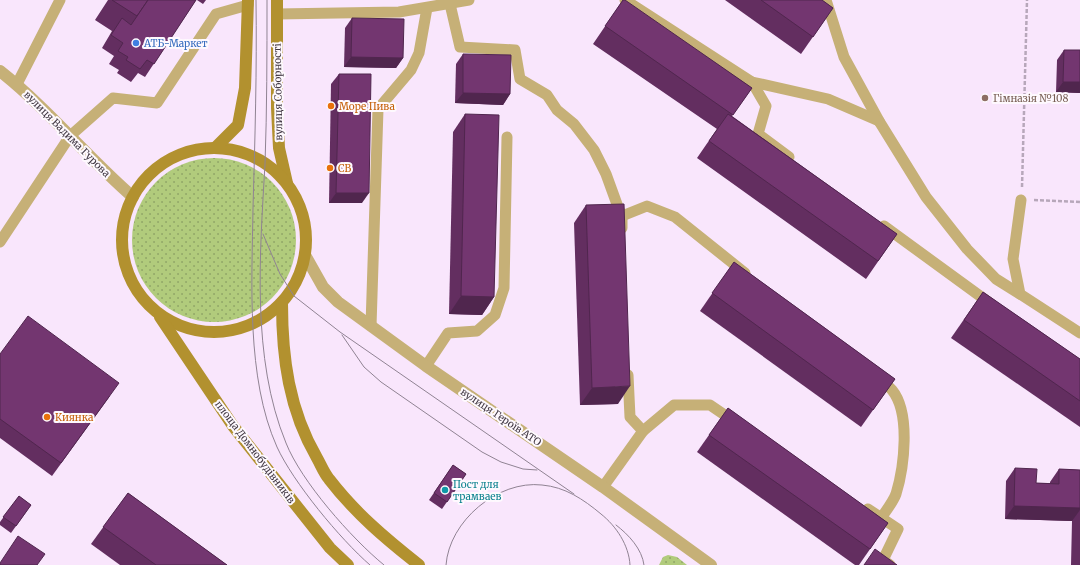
<svg xmlns="http://www.w3.org/2000/svg" width="1080" height="565" viewBox="0 0 1080 565" font-family="Merriweather,serif">
	<defs>
		<pattern id="grass-dots" width="8" height="8" patternUnits="userSpaceOnUse"><rect width="8" height="8" fill="#b1cb7c"/><path d="M2 2h.1M6 6h.1" fill="none" stroke="#91a667" stroke-width="1.8" stroke-linecap="round"/></pattern>
	</defs>
	<rect width="100%" height="100%" fill="#f9e6fc"/>
	<g fill="url(#grass-dots)">
		<circle cx="214" cy="240" r="82"/>
		<polygon points="668,555 677,557 687,565 659,565 663,557"/>
	</g>
	<g fill="none" stroke-linecap="round" stroke-linejoin="round">
		<g stroke="#b7a7ba" stroke-width="2.5" stroke-dasharray="4 2" stroke-linecap="butt">
			<polyline points="1022,187 1027,0"/>
			<polyline points="1034,200 1080,202"/>
		</g>
		<g stroke="#c6b077" stroke-width="11">
			<polyline points="625,0 752,82 766,106 758,134 789,157"/>
			<polyline points="826,0 844,57 879,121 926,197 967,249 996,279 1020,294"/>
			<polyline points="450,4 460,47 515,50 520,79 547,95 557,110 574,124 594,150 606,174 622,218"/>
			<polyline points="277,14 399,12 469,0"/>
			<polyline points="752,82 828,99 879,121"/>
			<polyline points="17,84 60,0"/>
			<polyline points="1021,200 1013,259 1020,294 1080,333"/>
			<polyline points="884,226 991,304"/>
			<polyline points="622,228 622,216 647,206 675,217 745,273"/>
			<polyline points="0,242 70,136 113,98 157,103 216,14 248,5"/>
			<polyline points="371,326 378,109 411,70 419,53 427,8"/>
			<polyline points="426,366 448,333 477,331 495,315 504,288 507,137"/>
			<polyline points="628,375 630,417 643,431 674,405 710,405 735,422"/>
			<path d="M877,378c5,4 11,7 15,12 19,23 12,78 4,104 -3,8 -10,17 -15,24"/>
			<polyline points="603,487 643,431"/>
			<polyline points="868,509 898,529 883,560 890,565"/>
		</g>
		<g stroke="#c6b077" stroke-width="12">
			<path d="M0,71c48,38 87,86 133,126"/>
			<polyline points="305,255 323,287 338,302 426,366 603,487 711,565"/>
		</g>
		<g stroke="#b2912f" stroke-width="12">
			<polyline points="277,0 277,108 279,148 287,183"/>
			<circle cx="214" cy="240" r="92"/>
			<polyline points="215,148 238,125 245,88 248,0"/>
			<path d="M282,303c0,55 7,107 35,155 4,7 7,15 12,21 26,34 57,60 90,86"/>
			<polyline points="160,317 233,426 330,548 348,565"/>
		</g>
		<g stroke="#908393" stroke-width="1">
			<path d="M256,0c1,69 -1,139 -3,208 -1,74 -7,170 24,239 16,35 63,92 93,118"/>
			<path d="M267,0c0,54 0,109 -2,164 -5,89 -14,194 21,279 15,38 65,95 98,122"/>
			<polyline points="263,234 280,274 294,296 340,332 574,494"/>
			<polyline points="342,335 364,367 381,382 482,452 501,462 523,469 537,470"/>
			<path d="M616,525c13,10 26,24 28,40"/>
			<path d="M446,565c3,-44 52,-85 96,-80 23,2 41,14 59,29 15,12 28,31 29,51"/>
		</g>
	</g>
	<g fill="#632e60">
		<polygon points="108,0 196,0 145,77 138,73 131,82 117,73 119,70 109,64 114,56 102,48 112,31 95,20"/>
		<polygon points="197,0 206,0 203,4"/>
		<polygon points="623,0 752,88 732,116 897,234 866,279 697,158 717,129 593,44"/>
		<polygon points="725,0 822,0 833,8 801,54"/>
		<polygon points="352,18 403,58 396,68 344,67 345,28"/>
		<polygon points="1064,50 1080,93 1056,92 1057,60"/>
		<polygon points="463,54 510,94 503,105 455,103 456,64"/>
		<polygon points="339,74 362,203 329,203 331,84"/>
		<polygon points="465,114 494,297 482,315 449,314 453,132"/>
		<polygon points="586,205 618,404 580,405 574,223"/>
		<polygon points="734,262 895,379 861,427 700,311"/>
		<polygon points="983,292 1080,359 1080,427 951,338"/>
		<polygon points="0,354 110,396 52,476 0,438"/>
		<polygon points="728,408 888,523 859,565 855,565 697,452"/>
		<polygon points="453,465 466,474 442,509 429,500"/>
		<polygon points="1015,468 1036,483 1050,483 1050,482 1059,469 1080,470 1080,565 1071,565 1072,521 1005,519 1006,481"/>
		<polygon points="128,493 227,565 120,565 91,544"/>
		<polygon points="19,496 31,505 11,533 0,525 0,522"/>
	</g>
	<g fill="#50264e">
		<polygon points="351,57 403,58 396,68 344,67"/>
		<polygon points="1063,82 1080,82 1080,93 1056,92"/>
		<polygon points="463,93 510,94 503,105 455,103"/>
		<polygon points="336,193 369,193 362,203 329,203"/>
		<polygon points="461,296 494,297 482,315 449,314"/>
		<polygon points="630,386 618,404 580,405 592,388"/>
		<polygon points="1014,506 1080,508 1080,510 1072,521 1005,519"/>
	</g>
	<g fill="#733670" stroke="#50264e">
		<polygon points="112,0 148,0 137,16"/>
		<polygon points="148,0 196,0 154,64 147,60 140,69 126,60 128,57 118,51 123,43 111,35 122,18 131,25"/>
		<polygon points="623,0 625,0 752,88 733,115 605,26"/>
		<polygon points="761,0 822,0 833,8 813,37"/>
		<polygon points="352,18 404,19 403,58 351,57"/>
		<polygon points="1064,50 1080,50 1080,82 1063,82"/>
		<polygon points="463,54 511,55 510,94 463,93"/>
		<polygon points="339,74 371,74 369,193 336,193"/>
		<polygon points="465,114 499,115 494,297 461,296"/>
		<polygon points="728,114 897,234 878,261 709,141"/>
		<polygon points="624,204 630,386 592,388 586,205"/>
		<polygon points="734,262 895,379 873,410 712,293"/>
		<polygon points="983,292 1080,359 1080,401 964,320"/>
		<polygon points="28,316 119,383 61,463 0,419 0,354"/>
		<polygon points="728,408 888,523 870,549 709,435"/>
		<polygon points="453,465 466,474 447,502 434,493"/>
		<polygon points="1015,468 1037,469 1036,483 1059,484 1059,469 1080,470 1080,508 1014,506"/>
		<polygon points="128,493 227,565 156,565 103,527"/>
		<polygon points="19,496 31,505 16,526 3,517"/>
		<polygon points="18,536 45,554 37,565 0,565 0,563"/>
		<polygon points="875,549 897,565 864,565"/>
	</g>
	<circle fill="#3f7fe0" stroke="#fef9fe" stroke-width="1.5" cx="136" cy="43" r="4"/>
	<circle fill="#8d6e63" stroke="#fef9fe" stroke-width="1.5" cx="985" cy="98" r="4"/>
	<g fill="#e8710a" stroke="#fef9fe" stroke-width="1.5">
		<circle cx="331" cy="106" r="4"/>
		<circle cx="330" cy="168" r="4"/>
		<circle cx="47" cy="417" r="4"/>
	</g>
	<circle fill="#0f9aa8" stroke="#fef9fe" stroke-width="1.5" cx="445" cy="490" r="4"/>
	<g text-anchor="middle" dominant-baseline="central" stroke-width="4" stroke-linejoin="round" paint-order="stroke">
		<g font-size="10" fill="#366cbe" stroke="#fef9fe" text-anchor="start">
			<text x="144" y="43">АТБ-Маркет</text>
		</g>
		<g font-size="10" fill="#403742" stroke="#fef9fe">
			<text transform="translate(278 92) rotate(-91)">вулиця Соборності</text>
			<text transform="translate(67 134) rotate(45)">вулиця Вадима Гурова</text>
			<text transform="translate(501 417) rotate(34)">вулиця Героїв АТО</text>
			<text transform="translate(255 452) rotate(53)">площа Домнобудівників</text>
		</g>
		<g font-size="10" fill="#785e54" stroke="#fef9fe" text-anchor="start">
			<text x="993" y="98">Гімназія №108</text>
		</g>
		<g font-size="10" fill="#c56008" stroke="#fef9fe" text-anchor="start">
			<text x="339" y="106">Море Пива</text>
			<text x="338" y="168">СВ</text>
			<text x="55" y="417">Киянка</text>
		</g>
		<g font-size="10" fill="#0d838f" stroke="#fef9fe" text-anchor="start">
			<text x="453" y="484">Пост для<tspan x="453" dy="12">трамваев</tspan></text>
		</g>
	</g>
</svg>
